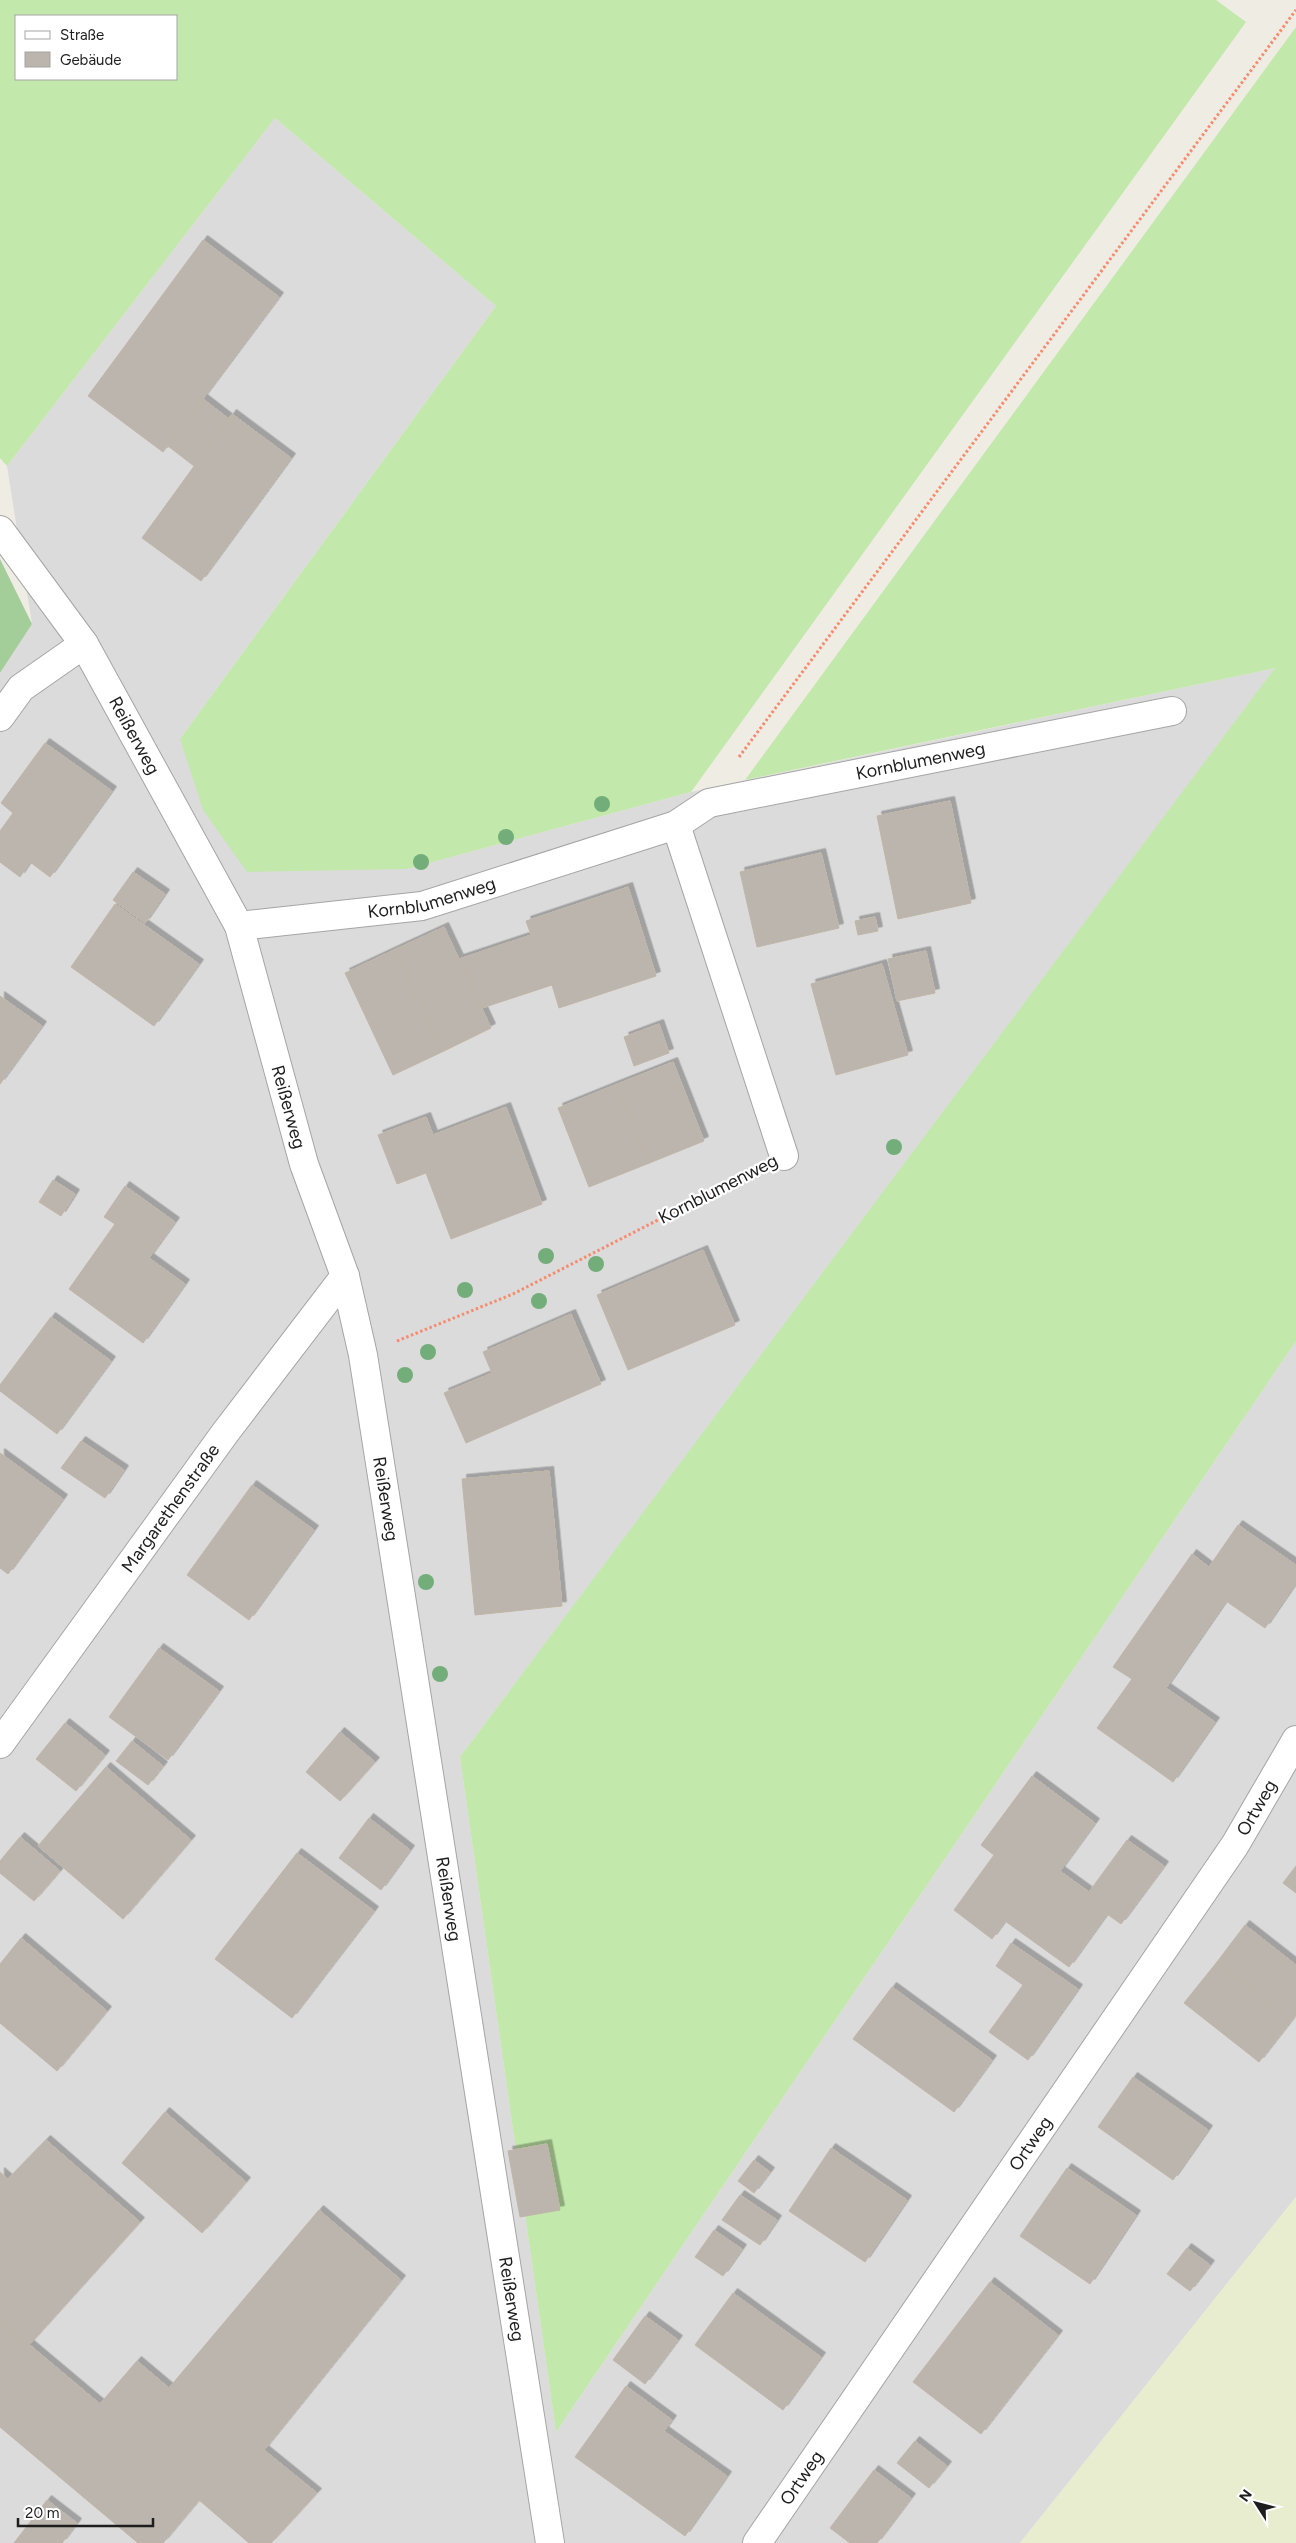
<svg xmlns="http://www.w3.org/2000/svg" width="1296" height="2543" viewBox="0 0 1296 2543" font-family="Figtree,sans-serif">
	<defs>
		<filter id="shadow"><feDropShadow dx="4.5" dy="-4.5" stdDeviation="0" flood-color="#0004"/></filter>
	</defs>
	<rect width="100%" height="100%" fill="#efece4"/>
	<polygon fill="#dcdbdb" points="275,118 496,306 180,739 407,869 691,792 1276,668 460,1757 556,2432 1296,1341 1296,2197 1020,2543 0,2543 0,673 32,624 7,466"/>
	<polygon fill="#e8edcf" points="1296,2197 1296,2543 1020,2543"/>
	<g fill="#c2e8ab" fill-rule="evenodd">
		<path d="M0,0h1216l30,22 -555,770 -284,77 -160,3 -44,-62 -23,-71 316,-433 -221,-188 -268,348 -7,-8zM176,16v63h-160v-63z"/>
		<polygon points="1296,27 1296,1341 556,2432 460,1757 1275,668 745,780"/>
	</g>
	<polygon fill="#a3cd99" points="0,559 32,624 0,673"/>
	<g fill="#bbb5ad" stroke="#c0b5a7" filter="url(#shadow)">
		<polygon points="203,240 279,297 163,452 88,396"/>
		<polygon points="203,399 229,419 194,466 168,446"/>
		<polygon points="232,414 291,458 201,581 142,538"/>
		<polygon points="45,743 112,791 50,877 30,862 20,877 0,862 0,831 13,813 1,803"/>
		<polygon points="950,801 971,903 898,919 877,816"/>
		<polygon points="821,853 839,928 757,947 740,872"/>
		<polygon points="133,872 165,894 145,923 113,900"/>
		<polygon points="628,887 656,976 559,1008 552,985 482,1008 459,959 531,935 526,921"/>
		<polygon points="115,904 199,964 154,1026 71,967"/>
		<polygon points="875,917 878,931 858,935 855,921"/>
		<polygon points="444,927 491,1028 442,1052 394,950"/>
		<polygon points="394,950 442,1052 393,1075 345,973"/>
		<polygon points="926,951 935,993 897,1001 888,959"/>
		<polygon points="882,964 908,1055 836,1075 811,984"/>
		<polygon points="0,996 42,1026 0,1084"/>
		<polygon points="659,1024 669,1053 634,1066 624,1037"/>
		<polygon points="673,1062 704,1141 647,1164 615,1085"/>
		<polygon points="615,1085 647,1164 589,1187 558,1108"/>
		<polygon points="506,1107 542,1204 451,1239 426,1173 397,1184 378,1135 426,1117 433,1135"/>
		<polygon points="53,1180 75,1194 61,1216 39,1202"/>
		<polygon points="125,1186 175,1222 149,1258 185,1284 143,1343 69,1289 115,1224 104,1217"/>
		<polygon points="703,1250 735,1325 628,1370 597,1295"/>
		<polygon points="571,1314 601,1384 466,1443 444,1393 492,1373 483,1352"/>
		<polygon points="51,1317 111,1361 57,1434 0,1391 0,1385"/>
		<polygon points="81,1441 124,1470 105,1498 61,1468"/>
		<polygon points="0,1453 63,1499 8,1574 0,1568"/>
		<polygon points="549,1471 562,1606 475,1615 462,1479"/>
		<polygon points="252,1485 314,1530 249,1620 187,1575"/>
		<polygon points="1238,1525 1296,1565 1296,1583 1265,1628 1226,1601 1166,1688 1215,1722 1173,1782 1097,1728 1132,1679 1113,1667 1192,1554 1209,1567"/>
		<polygon points="159,1648 219,1691 168,1760 109,1717"/>
		<polygon points="65,1723 105,1755 76,1791 36,1759"/>
		<polygon points="340,1732 375,1762 340,1801 306,1772"/>
		<polygon points="132,1741 163,1766 148,1785 116,1761"/>
		<polygon points="106,1767 191,1840 123,1919 38,1846"/>
		<polygon points="1032,1776 1095,1823 1060,1871 1089,1892 1127,1840 1164,1866 1121,1924 1107,1914 1069,1967 1005,1921 992,1939 954,1910 994,1855 981,1845"/>
		<polygon points="369,1818 410,1850 381,1890 339,1858"/>
		<polygon points="20,1837 60,1871 34,1901 0,1873 0,1861"/>
		<polygon points="297,1853 374,1911 292,2018 215,1959"/>
		<polygon points="1296,1866 1296,1893 1283,1883"/>
		<polygon points="1245,1925 1296,1965 1296,2015 1291,2021 1217,1962"/>
		<polygon points="21,1938 107,2011 57,2071 0,2023 0,1964"/>
		<polygon points="1011,1943 1078,1989 1028,2060 989,2032 1023,1985 996,1966"/>
		<polygon points="1217,1962 1291,2021 1259,2062 1184,2003"/>
		<polygon points="892,1987 992,2060 954,2112 853,2039"/>
		<polygon points="1133,2077 1208,2130 1173,2180 1098,2127"/>
		<polygon points="165,2112 246,2182 202,2233 122,2163"/>
		<polygon points="46,2140 140,2222 29,2345 0,2320 0,2172 8,2179"/>
		<polygon points="547,2144 560,2210 520,2217 508,2151"/>
		<polygon points="831,2148 907,2200 865,2262 789,2211"/>
		<polygon points="754,2160 770,2172 754,2193 738,2181"/>
		<polygon points="1067,2168 1136,2215 1090,2284 1020,2236"/>
		<polygon points="740,2195 777,2220 760,2245 722,2220"/>
		<polygon points="319,2210 401,2280 264,2450 317,2493 271,2543 249,2543 199,2500 163,2543 138,2543 0,2427 0,2320 100,2404 137,2361 169,2388"/>
		<polygon points="714,2230 742,2249 723,2276 695,2257"/>
		<polygon points="1187,2248 1210,2265 1190,2291 1167,2274"/>
		<polygon points="990,2282 1058,2335 981,2434 913,2382"/>
		<polygon points="733,2293 821,2357 783,2410 695,2345"/>
		<polygon points="645,2316 678,2340 645,2384 613,2360"/>
		<polygon points="626,2386 672,2420 664,2431 727,2476 685,2536 575,2457"/>
		<polygon points="915,2441 947,2466 929,2488 897,2463"/>
		<polygon points="874,2470 911,2498 877,2543 850,2543 830,2528"/>
		<polygon points="47,2500 77,2523 62,2543 14,2543"/>
	</g>
	<g fill="none" stroke-linecap="round" stroke-linejoin="round">
		<g stroke="#a5a5a5" stroke-width="30">
			<g id="minor">
				<path id="s1" d="M0,530l84,114 155,282 65,238 41,112 18,79 187,1188"/>
				<polyline points="0,717 21,688 84,644"/>
				<polyline points="676,825 784,1156"/>
				<path id="s2" d="M239,926l183,-20 254,-81 33,-22 463,-92"/>
				<path id="s3" d="M0,1744l225,-311 120,-157"/>
				<path id="s4" d="M757,2543l478,-698 61,-105"/>
			</g>
		</g>
		<g stroke="#f68b6d" stroke-width="3" stroke-dasharray="2.5 2.5" stroke-linecap="butt">
			<polyline points="739,757 1296,10"/>
			<polyline points="397,1341 513,1294 750,1173"/>
		</g>
		<use href="#minor" stroke="#fff" stroke-width="28"/>
	</g>
	<g fill="#73ad7a">
		<circle cx="602" cy="804" r="8"/>
		<circle cx="506" cy="837" r="8"/>
		<circle cx="421" cy="862" r="8"/>
		<circle cx="894" cy="1147" r="8"/>
		<circle cx="546" cy="1256" r="8"/>
		<circle cx="596" cy="1264" r="8"/>
		<circle cx="465" cy="1290" r="8"/>
		<circle cx="539" cy="1301" r="8"/>
		<circle cx="428" cy="1352" r="8"/>
		<circle cx="405" cy="1375" r="8"/>
		<circle cx="426" cy="1582" r="8"/>
		<circle cx="440" cy="1674" r="8"/>
	</g>
	<g text-anchor="middle" dominant-baseline="central" stroke-width="4.5" stroke-linejoin="round" paint-order="stroke">
		<g font-size="18" fill="#1e1e1e" stroke="#fff">
			<text stroke="none"><textPath href="#s1" startOffset="246">Reißerweg</textPath></text>
			<text stroke="none"><textPath href="#s2" startOffset="706">Kornblumenweg</textPath></text>
			<text stroke="none"><textPath href="#s2" startOffset="195">Kornblumenweg</textPath></text>
			<text stroke="none"><textPath href="#s1" startOffset="651">Reißerweg</textPath></text>
			<text transform="translate(718 1189) rotate(-27)">Kornblumenweg</text>
			<text stroke="none"><textPath href="#s1" startOffset="1056">Reißerweg</textPath></text>
			<text stroke="none"><textPath href="#s3" startOffset="291">Margarethenstraße</textPath></text>
			<text stroke="none"><textPath href="#s4" startOffset="889">Ortweg</textPath></text>
			<text stroke="none"><textPath href="#s1" startOffset="1461">Reißerweg</textPath></text>
			<text stroke="none"><textPath href="#s4" startOffset="484">Ortweg</textPath></text>
			<text stroke="none"><textPath href="#s1" startOffset="1866">Reißerweg</textPath></text>
			<text stroke="none"><textPath href="#s4" startOffset="79">Ortweg</textPath></text>
		</g>
	</g>
	<rect x="15" y="15" width="162" height="65" fill="#ffffff" stroke="#a5a5a5"/>
	<rect x="25" y="31" width="25" height="8" fill="#ffffff" stroke="#a5a5a5"/>
	<text x="60" y="40" font-size="15" fill="#1e1e1e">Straße</text>
	<rect x="25" y="52" width="25" height="15" fill="#bbb5ad" stroke="#a5a5a5"/>
	<text x="60" y="65" font-size="15" fill="#1e1e1e">Gebäude</text>
	<g transform="translate(1256 2503) rotate(306)" stroke="#ffffff" stroke-width="4" paint-order="stroke">
	<path d="M0-4L9 19L0 12L-9 19Z" fill="#1e1e1e"/>
	<text y="-8" font-size="14" font-weight="bold" text-anchor="middle" fill="#1e1e1e">N</text>
	</g>
	<path d="M18 2518v8h135v-8" fill="none" stroke="#1e1e1e" stroke-width="2.5"/>
	<text x="25" y="2518" font-size="15" fill="#1e1e1e" stroke="#ffffff" stroke-width="4" paint-order="stroke">20 m</text>
</svg>
